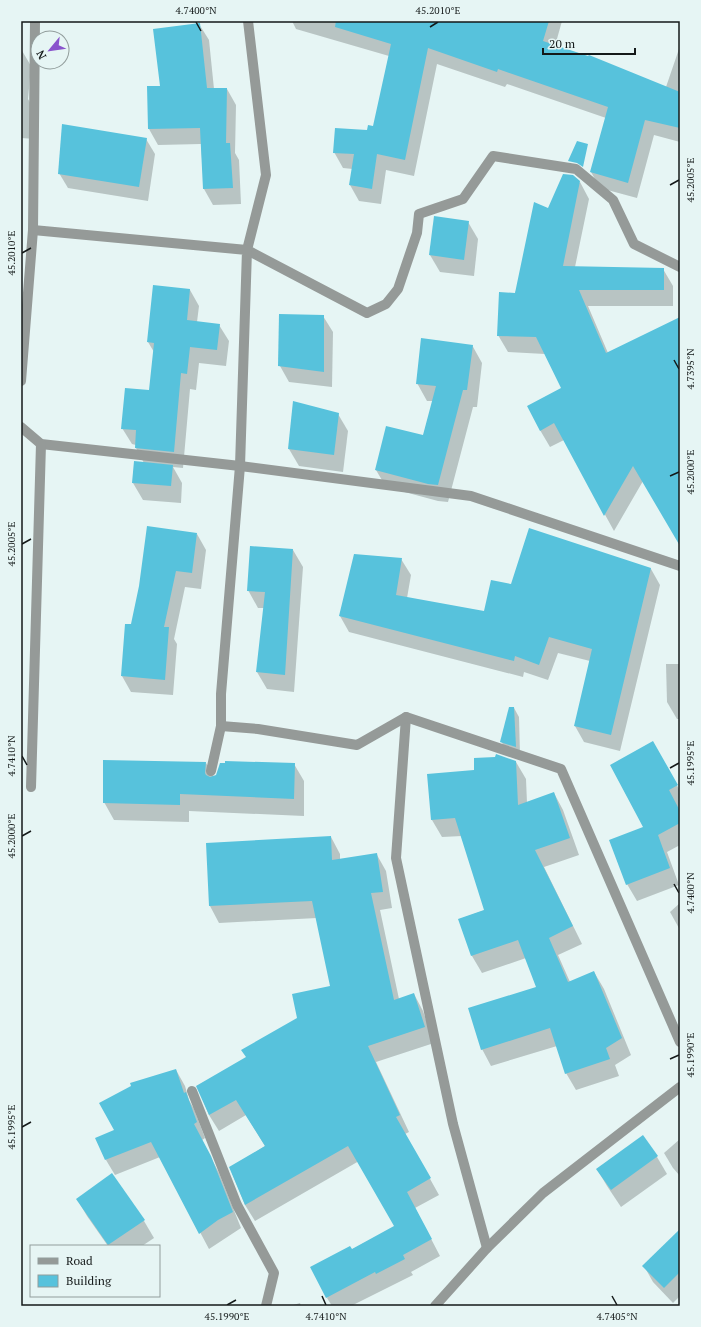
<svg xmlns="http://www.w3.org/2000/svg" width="701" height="1327" viewBox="0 0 701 1327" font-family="'PT Serif',serif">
	<rect width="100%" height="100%" fill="#e6f5f4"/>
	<g fill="#0003">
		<polygon points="292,21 562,21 555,46 666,87 680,46 680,142 654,135 637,198 600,188 591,172 606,118 507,84 505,87 437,64 414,176 386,170 381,204 359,201 350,185 353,169 343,168 334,152 374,127 389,56 296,29"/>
		<polygon points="199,24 209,40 214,89 227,89 236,105 235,153 239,160 241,204 213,205 204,189 201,144 158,145 149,129 161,87"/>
		<polygon points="21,49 31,66 28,99 36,113 35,139 21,138"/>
		<polygon points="146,139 155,154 148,201 68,188 59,173"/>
		<polygon points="580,182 589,199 575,267 663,269 673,286 673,306 588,306 608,353 680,318 680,540 643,481 614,531 564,440 550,447 540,430 562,388 545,354 508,352 498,335 549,209"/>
		<polygon points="468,222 478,239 474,276 440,272 430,255"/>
		<polygon points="154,286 190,290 199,306 197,322 219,325 229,341 226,366 199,363 196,390 190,389 183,468 173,467 182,483 181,503 143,500 133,483 144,463 136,448 136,445 132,444 122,428 150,391 154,352 148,342"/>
		<polygon points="323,316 333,332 332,387 289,382 280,366"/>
		<polygon points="472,345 482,363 477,407 473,407 448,502 438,501 386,487 376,470 423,437 433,401 427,401 417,383"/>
		<polygon points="338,414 348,431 343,472 299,466 289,449"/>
		<polygon points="197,534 206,550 201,589 185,587 174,639 177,644 173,695 131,692 122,676 131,625"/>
		<polygon points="293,550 303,567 294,692 267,689 257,672 264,608 258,608 248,590"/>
		<polygon points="401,559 411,575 407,598 485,612 511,585 651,569 660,585 620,751 584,742 575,726 590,661 558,653 548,680 524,672 523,677 349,632 340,616"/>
		<polygon points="666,664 680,664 680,719 677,719 667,702"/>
		<polygon points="514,708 519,717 520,755 506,750 501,741"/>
		<polygon points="662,759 679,789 680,788 680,845 667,852 679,885 637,901 627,884 645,827"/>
		<polygon points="516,762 526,779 527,803 554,793 563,810 579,855 544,867 582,944 558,955 570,982 594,972 604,989 631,1055 615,1065 619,1076 576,1090 566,1073 557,1046 491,1066 482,1049 537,988 526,958 482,973 472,956 460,919 485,910 462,836 442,837 432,820 428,775 475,771"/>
		<polygon points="206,763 214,777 294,764 304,781 304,816 189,811 189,822 114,820 104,802"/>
		<polygon points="331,837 340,854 340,860 377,855 386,871 392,908 380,910 399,999 414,994 423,1011 434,1043 376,1062 409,1132 405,1134 439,1195 415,1208 440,1256 411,1272 413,1275 351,1306 332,1306 327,1298 351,1250 396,1226 359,1161 255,1221 245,1205 230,1168 265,1146 246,1115 219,1131 209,1115 197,1086 247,1058 298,1019 331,987 317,918 219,923 210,906 207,844"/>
		<polygon points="680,903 680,930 670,912"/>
		<polygon points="176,1070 185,1086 189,1100 194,1109 205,1138 202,1140 219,1173 241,1228 209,1249 160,1157 115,1175 106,1160 115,1131"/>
		<polygon points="642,1137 657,1157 667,1174 621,1207 607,1186 597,1169"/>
		<polygon points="680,1139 680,1176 673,1168 664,1153"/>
		<polygon points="77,1199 144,1221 154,1238 142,1246 108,1246 87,1216"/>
		<polygon points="680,1231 680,1296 673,1303 653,1282 644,1266"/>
		<polygon points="300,1303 301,1306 290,1306"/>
	</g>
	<g fill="#57c2dc">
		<polygon points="336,21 549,21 543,41 588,56 589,55 680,92 680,128 645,120 628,183 590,172 608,107 498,69 497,72 428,48 405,160 377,154 372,189 349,185 354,154 333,153 335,128 367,130 368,125 373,126 391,44 335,27"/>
		<polygon points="200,23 207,88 227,88 226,143 230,143 233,188 203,189 200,128 148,129 147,86 160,86 153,29"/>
		<polygon points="62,124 147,138 139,187 58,174"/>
		<polygon points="577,141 588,144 583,167 577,163 568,161"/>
		<polygon points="563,174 573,175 580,181 563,266 664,268 664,290 579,290 606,353 680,317 680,546 633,466 604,516 554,423 540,431 527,406 561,388 536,337 497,336 499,292 515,293 534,202 548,208"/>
		<polygon points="434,216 469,221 464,260 429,255"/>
		<polygon points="153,285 190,289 187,320 220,324 217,350 190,347 187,374 181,373 174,452 135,448 136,430 121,429 125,388 149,390 154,343 147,342"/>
		<polygon points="279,314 324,315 324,372 278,366"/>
		<polygon points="421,338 473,345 467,390 463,390 438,485 428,484 375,470 386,426 423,435 436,386 416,384"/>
		<polygon points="293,401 339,413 334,455 288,449"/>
		<polygon points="134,461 173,465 171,486 132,483"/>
		<polygon points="147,526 197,533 192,573 176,571 164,627 169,627 165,680 121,676 125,624 131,624 139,586"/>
		<polygon points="529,528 651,568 611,735 574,726 592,649 549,637 539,665 515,656 514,661 339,616 354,554 402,558 396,595 484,611 491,580 511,584"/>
		<polygon points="250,546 293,549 285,675 256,672 265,592 247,591"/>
		<polygon points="509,707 514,707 516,747 500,742"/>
		<polygon points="653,741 678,785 669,790 680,811 680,823 658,835 670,868 626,885 609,840 643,827 610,765"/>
		<polygon points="496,754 516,761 518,805 554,792 570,838 535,850 573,926 549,938 568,982 594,971 622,1038 606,1048 610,1059 565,1074 550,1028 481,1050 468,1008 536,987 518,940 471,956 458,919 484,910 455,818 431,820 427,774 474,770 474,758 495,757"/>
		<polygon points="103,760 206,762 205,773 206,775 210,777 216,775 220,763 225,763 225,761 295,763 294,799 180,794 180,805 103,803"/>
		<polygon points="331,836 332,860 377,853 383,892 371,893 394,1000 414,993 425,1027 368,1046 400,1115 396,1117 431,1178 407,1192 432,1239 403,1255 405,1259 376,1274 375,1272 326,1298 310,1267 350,1246 352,1249 394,1226 348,1146 245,1205 229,1167 265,1146 236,1100 209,1115 196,1086 246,1057 241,1050 297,1018 292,994 330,986 312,901 209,906 206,843"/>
		<polygon points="176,1069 184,1093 186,1092 197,1122 194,1124 211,1156 233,1212 218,1220 199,1234 151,1142 105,1160 95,1138 114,1130 99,1103 131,1086 130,1083"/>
		<polygon points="643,1135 658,1156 611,1190 596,1169"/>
		<polygon points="112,1173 145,1220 108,1245 76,1199"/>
		<polygon points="680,1229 680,1272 664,1288 642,1266"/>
	</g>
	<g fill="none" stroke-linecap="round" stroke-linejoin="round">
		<g stroke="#959a98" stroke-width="10">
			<polyline points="248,21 266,175 247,250 367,313 386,304 398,289 417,233 419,214 463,199 493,156 576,169 613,200 634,244 680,267"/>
			<polyline points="33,230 247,250 240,466 221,694 221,726 211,771"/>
			<polyline points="21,381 33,230 35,21"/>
			<polyline points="21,427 41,444 240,466 471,496 680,566"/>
			<polyline points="406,717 396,858 453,1124 487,1248"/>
			<polyline points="221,726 258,729 357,745 406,717 561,769 680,1042"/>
			<polyline points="31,787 41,444"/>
			<polyline points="192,1091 237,1205 274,1273 266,1306"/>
			<polyline points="435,1306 487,1248 543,1193 680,1087"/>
		</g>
	</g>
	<path fill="none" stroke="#141919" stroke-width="1.5" d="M196,22l5,9M430,27l8,-5M670,185l9,-5M22,253l9,-5M674,360l5,9M670,476l9,-4M22,544l9,-5M22,756l5,9M670,768l9,-5M22,836l9,-5M674,884l5,9M670,1059l9,-4M22,1127l9,-5M322,1296l4,9M612,1296l5,9M227,1305l9,-5"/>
	<rect width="701" height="1327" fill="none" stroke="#e6f5f4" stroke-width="44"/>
	<rect x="30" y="1245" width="130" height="52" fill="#e6f5f4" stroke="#929d9c"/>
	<rect x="38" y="1258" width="20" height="6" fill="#959a98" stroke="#929d9c"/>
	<text x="66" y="1265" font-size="12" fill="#141919">Road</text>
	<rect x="38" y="1275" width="20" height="12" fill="#57c2dc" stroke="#929d9c"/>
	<text x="66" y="1285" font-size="12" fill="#141919">Building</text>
	<g transform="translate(50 50) rotate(241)"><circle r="19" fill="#e6f5f4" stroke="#929d9c"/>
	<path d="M0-3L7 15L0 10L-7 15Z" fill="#8954cc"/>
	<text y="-6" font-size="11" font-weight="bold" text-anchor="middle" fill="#141919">N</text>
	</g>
	<path d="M543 48v6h92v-6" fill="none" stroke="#141919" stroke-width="2"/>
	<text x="549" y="48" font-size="12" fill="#141919" stroke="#e6f5f4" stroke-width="3" paint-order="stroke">20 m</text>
	<rect x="22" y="22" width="657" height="1283" fill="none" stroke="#141919" stroke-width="1.5"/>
	<g font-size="10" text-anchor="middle" fill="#141919">
		<text x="196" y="14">4.7400°N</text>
		<text x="438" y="14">45.2010°E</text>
		<text transform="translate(690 180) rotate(-90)" y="4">45.2005°E</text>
		<text transform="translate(11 253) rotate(-90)" y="4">45.2010°E</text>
		<text transform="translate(690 369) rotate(-90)" y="4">4.7395°N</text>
		<text transform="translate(690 472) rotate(-90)" y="4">45.2000°E</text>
		<text transform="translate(11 544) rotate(-90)" y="4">45.2005°E</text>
		<text transform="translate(11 756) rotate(-90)" y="4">4.7410°N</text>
		<text transform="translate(690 763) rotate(-90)" y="4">45.1995°E</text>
		<text transform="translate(11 836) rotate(-90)" y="4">45.2000°E</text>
		<text transform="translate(690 893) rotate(-90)" y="4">4.7400°N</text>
		<text transform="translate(690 1055) rotate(-90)" y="4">45.1990°E</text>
		<text transform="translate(11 1127) rotate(-90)" y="4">45.1995°E</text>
		<text x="227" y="1320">45.1990°E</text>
		<text x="326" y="1320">4.7410°N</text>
		<text x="617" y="1320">4.7405°N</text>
	</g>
</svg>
